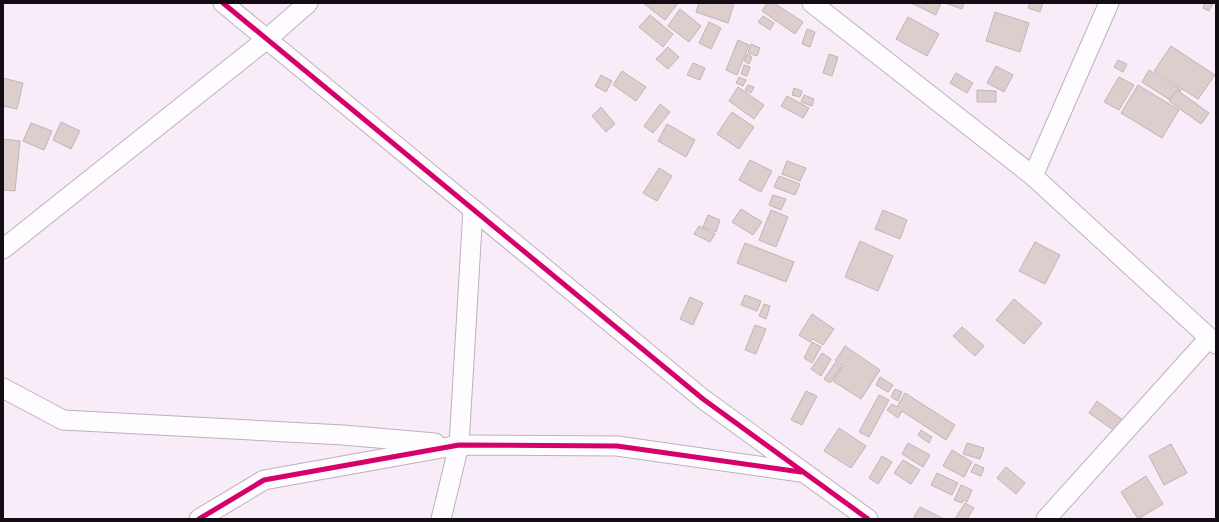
<svg xmlns="http://www.w3.org/2000/svg" width="1219" height="522" viewBox="0 0 1219 522" font-family="'Source Sans 3',sans-serif">
	<rect width="100%" height="100%" fill="#f8ecf8"/>
	<g fill="#dccecc" stroke="#bfb5b6">
		<polygon points="643,3 678,3 665,20"/>
		<polygon points="699,3 734,3 728,23 696,12"/>
		<polygon points="767,3 774,3 803,22 795,34 762,11"/>
		<polygon points="911,3 941,3 936,15"/>
		<polygon points="945,3 964,3 962,9"/>
		<polygon points="1030,3 1043,3 1040,12 1028,8"/>
		<polygon points="1205,3 1213,3 1209,11 1203,8"/>
		<polygon points="680,9 701,26 689,42 668,26"/>
		<polygon points="995,12 1029,23 1020,52 986,41"/>
		<polygon points="650,15 673,34 663,47 639,27"/>
		<polygon points="763,16 774,23 770,30 758,22"/>
		<polygon points="908,17 939,34 927,56 896,39"/>
		<polygon points="709,22 721,28 711,49 699,43"/>
		<polygon points="807,29 815,32 810,47 802,44"/>
		<polygon points="738,40 749,45 737,75 726,70"/>
		<polygon points="751,44 760,48 757,56 748,53"/>
		<polygon points="1171,46 1215,75 1198,99 1154,71"/>
		<polygon points="668,47 679,57 668,69 656,59"/>
		<polygon points="747,54 752,57 749,64 744,61"/>
		<polygon points="829,54 838,57 832,76 823,73"/>
		<polygon points="1118,60 1127,64 1123,72 1114,67"/>
		<polygon points="693,63 705,68 700,80 687,75"/>
		<polygon points="744,65 750,67 747,76 741,74"/>
		<polygon points="996,66 1013,75 1004,92 987,83"/>
		<polygon points="1149,70 1181,90 1173,102 1142,82"/>
		<polygon points="622,71 646,87 636,101 613,85"/>
		<polygon points="956,73 973,83 967,93 950,83"/>
		<polygon points="601,75 612,81 606,92 595,86"/>
		<polygon points="739,77 746,80 743,86 736,83"/>
		<polygon points="1119,77 1134,85 1119,110 1104,102"/>
		<polygon points="3,78 23,83 17,109 3,106"/>
		<polygon points="748,85 754,87 751,93 745,90"/>
		<polygon points="1138,85 1179,110 1162,138 1121,113"/>
		<polygon points="738,87 764,105 754,119 729,101"/>
		<polygon points="794,88 802,91 800,97 792,95"/>
		<polygon points="977,90 996,91 996,102 977,102"/>
		<polygon points="1177,90 1209,113 1201,124 1169,101"/>
		<polygon points="804,95 814,99 812,106 801,102"/>
		<polygon points="787,96 809,108 803,118 781,106"/>
		<polygon points="660,104 670,112 653,133 644,126"/>
		<polygon points="601,107 615,124 606,132 592,116"/>
		<polygon points="732,112 754,127 739,149 717,134"/>
		<polygon points="61,122 80,131 71,149 53,140"/>
		<polygon points="31,123 52,131 44,150 23,141"/>
		<polygon points="667,124 695,140 686,157 658,141"/>
		<polygon points="3,139 20,141 15,191 3,190"/>
		<polygon points="750,160 772,171 761,192 739,180"/>
		<polygon points="787,161 806,168 800,181 782,174"/>
		<polygon points="659,168 672,176 657,201 643,193"/>
		<polygon points="779,176 800,184 795,195 774,187"/>
		<polygon points="773,195 786,199 781,210 769,205"/>
		<polygon points="741,209 762,222 753,235 732,222"/>
		<polygon points="771,210 788,217 776,247 759,240"/>
		<polygon points="883,210 907,220 900,239 875,229"/>
		<polygon points="708,215 720,220 716,232 703,227"/>
		<polygon points="699,226 715,234 710,242 694,234"/>
		<polygon points="860,241 893,256 878,291 845,277"/>
		<polygon points="1035,242 1060,255 1045,284 1019,271"/>
		<polygon points="745,243 794,262 786,282 737,263"/>
		<polygon points="745,295 761,301 757,311 741,305"/>
		<polygon points="690,297 703,303 693,325 680,319"/>
		<polygon points="1014,299 1042,323 1024,344 996,320"/>
		<polygon points="764,304 770,306 766,319 759,316"/>
		<polygon points="812,314 834,329 823,345 813,339 810,342 799,335"/>
		<polygon points="755,325 766,329 756,354 745,350"/>
		<polygon points="962,327 984,346 975,356 953,336"/>
		<polygon points="812,342 821,347 812,363 804,358"/>
		<polygon points="845,346 880,370 861,399 833,381 843,366 835,361"/>
		<polygon points="822,353 831,359 821,376 811,369"/>
		<polygon points="835,363 841,367 830,383 824,379"/>
		<polygon points="880,377 893,385 888,392 876,385"/>
		<polygon points="895,389 902,392 898,401 891,397"/>
		<polygon points="806,391 817,396 802,425 791,420"/>
		<polygon points="905,393 955,425 946,440 902,411 898,418 887,410 892,404 897,407"/>
		<polygon points="879,395 889,400 869,437 859,432"/>
		<polygon points="1097,401 1124,421 1116,432 1089,413"/>
		<polygon points="839,428 866,446 851,468 824,451"/>
		<polygon points="921,430 932,437 929,443 918,435"/>
		<polygon points="908,443 930,455 923,467 902,454"/>
		<polygon points="967,443 984,448 980,459 963,454"/>
		<polygon points="1171,444 1187,473 1164,485 1149,456"/>
		<polygon points="952,450 972,462 964,477 943,466"/>
		<polygon points="882,456 892,462 878,484 869,478"/>
		<polygon points="903,460 920,470 911,484 894,473"/>
		<polygon points="975,464 984,468 981,476 971,472"/>
		<polygon points="1006,467 1025,483 1016,494 997,478"/>
		<polygon points="937,473 958,483 952,495 931,485"/>
		<polygon points="1146,476 1163,504 1138,519 1121,492"/>
		<polygon points="961,485 972,490 967,502 964,500 962,503 954,500"/>
		<polygon points="965,503 974,508 967,519 955,519"/>
		<polygon points="920,507 944,519 918,519 914,517"/>
	</g>
	<g fill="none" stroke-linecap="round" stroke-linejoin="round">
		<g stroke="#bcb2bc" stroke-width="21">
			<g id="street">
				<polyline points="223,3 703,399 868,519"/>
				<polyline points="812,3 1033,176 1216,344"/>
				<polyline points="1033,176 1109,3"/>
				<polyline points="3,249 267,39 308,3"/>
				<polyline points="3,388 63,420 343,435 435,443"/>
				<polyline points="199,519 264,480 459,445 617,446 800,472"/>
				<polyline points="441,519 459,445 473,209"/>
				<polyline points="1046,519 1209,338"/>
			</g>
		</g>
		<use href="#street" stroke="#fefcfe" stroke-width="19"/>
		<g stroke="#fcfcfc" stroke-width="8">
			<g id="cycleway">
				<polyline points="223,3 703,399 868,519"/>
				<polyline points="199,519 264,480 459,445 617,446 801,472"/>
			</g>
		</g>
		<use href="#cycleway" stroke="#d6006c" stroke-width="5"/>
	</g>
	<rect width="1219" height="522" fill="none" stroke="#140c14" stroke-width="8"/>
</svg>
